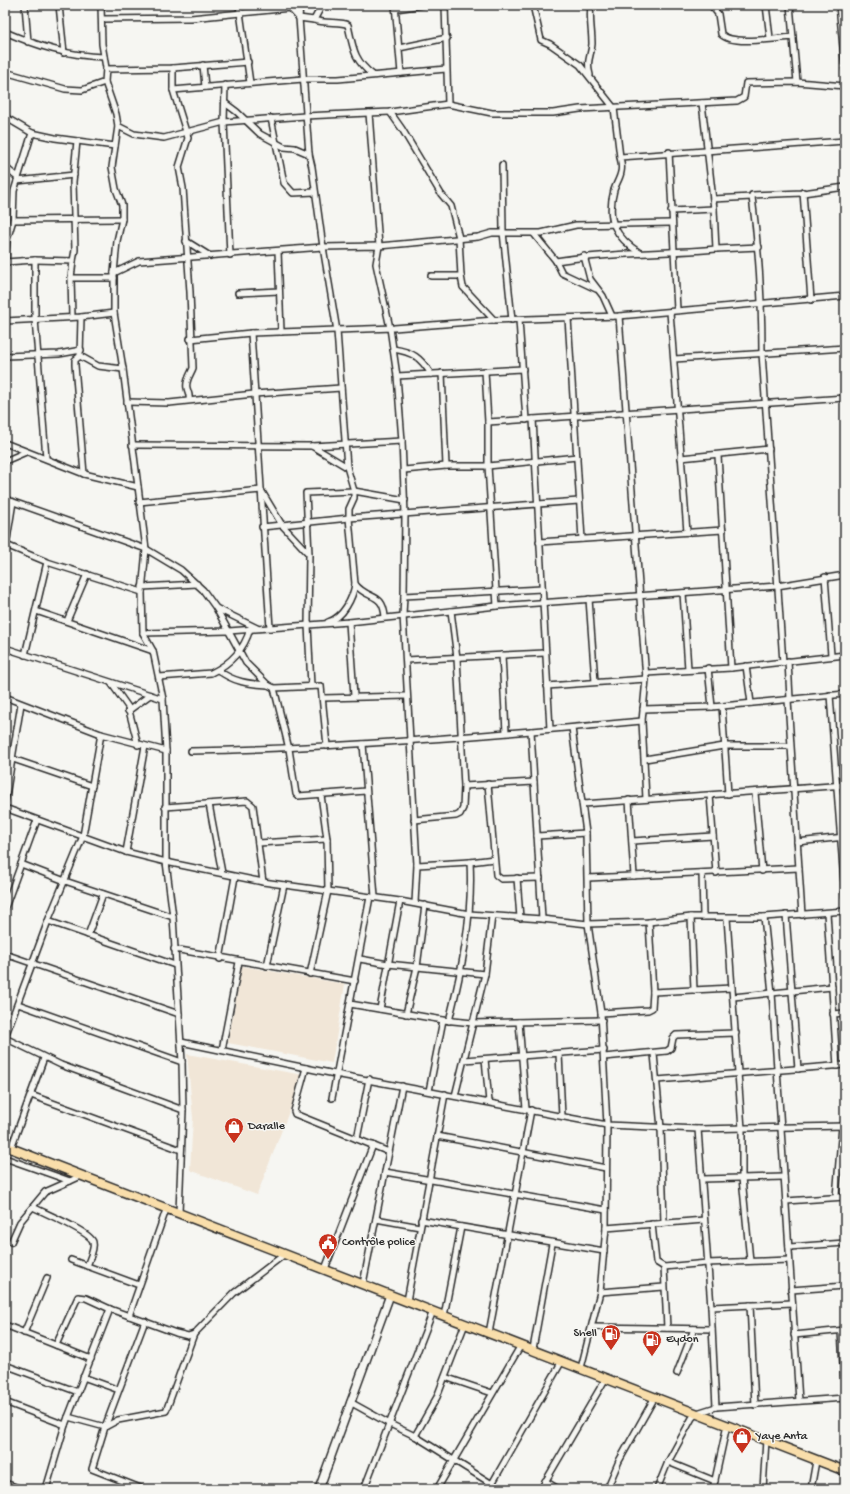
<svg xmlns="http://www.w3.org/2000/svg" width="850" height="1494" viewBox="0 0 850 1494" font-family="'Gochi Hand',sans-serif">
	<rect width="100%" height="100%" fill="#f6f6f2"/>
	<filter id="ink" filterUnits="userSpaceOnUse"><feTurbulence type="fractalNoise" baseFrequency=".025" numOctaves="2"/><feDisplacementMap in="SourceGraphic" scale="8" xChannelSelector="R" yChannelSelector="G"/><feConvolveMatrix kernelMatrix="1 2 1 2 8 2 1 2 1" color-interpolation-filters="sRGB"/></filter>
	<g filter="url(#ink)">
		<g fill="#f1e6d7">
			<polygon points="242,966 345,984 332,1063 228,1043"/>
			<polygon points="187,1054 303,1075 257,1195 190,1170 193,1118"/>
		</g>
		<g fill="none" stroke-linecap="round" stroke-linejoin="round">
			<g stroke="#2b2b2b" stroke-width="8">
				<g id="minor">
					<polyline points="25,5 28,42"/>
					<polyline points="59,5 64,53"/>
					<polyline points="101,5 102,44 106,68 105,82 116,114 118,126 112,167 116,189 122,205 122,219 117,241 114,273 114,313 123,369 146,549 142,592 143,633 153,651 163,699 166,751 166,862 173,917 182,1062 183,1110 179,1212"/>
					<polyline points="239,5 250,83"/>
					<path d="M300,5l-1,13 10,136 3,13 11,80 14,84 10,136 7,24v7l-5,11v9l6,66c13,17 28,7 30,33"/>
					<polyline points="395,5 401,73"/>
					<polyline points="445,5 448,104"/>
					<polyline points="533,5 541,40 550,44 580,65 614,108 620,157"/>
					<path d="M711,5l7,9 3,20c11,12 55,4 72,3"/>
					<polyline points="766,5 770,38"/>
					<polyline points="790,5 797,82"/>
					<polyline points="839,5 845,69"/>
					<polyline points="396,9 422,5"/>
					<polyline points="102,19 191,18 290,8 299,18 314,20 322,5"/>
					<path d="M314,20c11,4 28,1 34,5 5,23 6,36 25,50"/>
					<path d="M5,32c33,14 63,24 99,25"/>
					<polyline points="399,48 447,38"/>
					<polyline points="203,65 205,87"/>
					<path d="M173,68v22l15,48 -9,29 4,21 7,104 3,76c-2,6 -8,13 -6,20 1,5 3,6 2,12"/>
					<polyline points="106,69 173,68 248,62"/>
					<polyline points="5,72 65,89 82,90 105,82"/>
					<path d="M590,75c-4,-15 1,-18 2,-31 0,-14 -3,-25 -1,-39"/>
					<polyline points="225,85 224,122 230,255"/>
					<polyline points="173,90 303,79 338,79 446,69"/>
					<polyline points="225,103 237,112 260,134 284,147 295,148 309,154"/>
					<polyline points="390,112 402,129 441,194 451,206 459,238 461,276 463,287 494,320"/>
					<polyline points="369,113 379,246 478,237 492,233 541,233 576,225 671,223"/>
					<polyline points="5,117 32,133 55,138 115,146"/>
					<polyline points="271,118 284,183 293,193 315,192"/>
					<polyline points="118,126 134,134 164,138 224,122 305,116 390,112 448,104 492,113 553,113 580,109 737,101 744,97 746,83 797,82 845,86"/>
					<polyline points="669,152 677,310"/>
					<polyline points="502,165 503,232 512,320"/>
					<polyline points="5,167 18,178"/>
					<polyline points="17,181 74,175"/>
					<polyline points="803,192 811,300"/>
					<path d="M752,197c7,52 10,104 10,156l21,310"/>
					<polyline points="713,199 752,197 752,195 803,193 845,187"/>
					<polyline points="671,211 714,209"/>
					<polyline points="13,220 14,191 32,133"/>
					<polyline points="534,234 556,261 562,273 596,289"/>
					<polyline points="186,241 210,256"/>
					<polyline points="716,249 759,247"/>
					<polyline points="278,251 281,332"/>
					<path d="M640,253c-25,-16 -34,-33 -26,-63 2,-6 6,-12 7,-18 1,-4 0,-11 -1,-15l225,-16"/>
					<polyline points="584,256 590,279 603,296 612,316"/>
					<polyline points="35,260 73,261 71,278 72,317"/>
					<polyline points="73,261 75,250 73,182 77,141"/>
					<path d="M556,261c53,-9 107,-7 160,-12l-2,-40 -12,-106"/>
					<polyline points="5,262 35,260 35,319 46,458"/>
					<polyline points="5,262 7,240 13,220 122,219"/>
					<polyline points="114,273 139,261 323,247 379,246 376,264 390,328 397,376 402,441 405,514 404,596 403,615 417,865 415,903"/>
					<polyline points="431,276 461,276"/>
					<polyline points="71,278 114,278"/>
					<polyline points="238,293 279,291"/>
					<polyline points="670,312 687,532"/>
					<polyline points="619,316 646,679 642,721 646,799"/>
					<polyline points="81,317 80,356 75,360 75,365 84,474"/>
					<polyline points="568,318 582,539"/>
					<polyline points="519,320 526,420"/>
					<polyline points="5,321 81,317 114,313"/>
					<polyline points="251,333 270,628"/>
					<polyline points="190,339 251,333 394,328 494,320 619,316 845,296"/>
					<path d="M393,349c20,3 27,8 38,25"/>
					<polyline points="5,356 59,354 81,350"/>
					<polyline points="80,356 98,366 123,369"/>
					<polyline points="674,359 845,348"/>
					<polyline points="485,371 488,422 488,466 497,606"/>
					<polyline points="442,373 446,466"/>
					<polyline points="397,376 523,369"/>
					<polyline points="127,402 169,403 254,394 341,388"/>
					<polyline points="533,419 550,729"/>
					<polyline points="488,422 845,398"/>
					<polyline points="5,443 84,474 138,487"/>
					<polyline points="132,445 312,446 402,441"/>
					<polyline points="312,446 347,467"/>
					<polyline points="718,456 731,668"/>
					<polyline points="681,458 769,449"/>
					<polyline points="5,461 26,452"/>
					<polyline points="404,470 446,466 488,466 577,457"/>
					<polyline points="5,499 146,549 181,570 203,590 216,608 246,663 268,685 274,688 321,686 327,746"/>
					<polyline points="139,502 261,490 282,525 309,554 308,625 311,686"/>
					<polyline points="262,527 349,518 579,501"/>
					<polyline points="539,542 723,530"/>
					<polyline points="6,545 47,562 142,592"/>
					<polyline points="5,552 13,502"/>
					<polyline points="309,554 306,493 354,491 405,500"/>
					<polyline points="825,577 831,655"/>
					<polyline points="142,587 197,584"/>
					<polyline points="683,593 688,669"/>
					<polyline points="404,596 542,589"/>
					<polyline points="589,599 595,682"/>
					<polyline points="216,608 257,628"/>
					<polyline points="36,611 153,651"/>
					<polyline points="67,621 87,574"/>
					<path d="M328,622c15,-4 25,-24 27,-38"/>
					<polyline points="349,622 354,696"/>
					<polyline points="143,633 229,631 349,622 497,606 777,586 845,575"/>
					<polyline points="5,648 163,699"/>
					<polyline points="25,655 47,562"/>
					<polyline points="502,655 506,732"/>
					<polyline points="406,660 545,653"/>
					<polyline points="788,661 790,699"/>
					<polyline points="746,666 751,703"/>
					<polyline points="708,668 712,707"/>
					<path d="M218,670c15,12 31,14 50,15"/>
					<polyline points="646,673 731,668 845,655"/>
					<path d="M159,677l52,-4c19,-9 33,-23 39,-44"/>
					<polyline points="111,683 128,707 138,745"/>
					<polyline points="547,686 646,679"/>
					<polyline points="274,688 289,749 296,794 298,796 366,791"/>
					<polyline points="830,695 845,896"/>
					<polyline points="5,697 101,734 166,751"/>
					<polyline points="323,698 407,696"/>
					<polyline points="788,700 802,915"/>
					<polyline points="722,706 728,794"/>
					<polyline points="643,709 712,707 845,694"/>
					<polyline points="128,711 150,695"/>
					<polyline points="572,728 586,833 588,924 601,1013 607,1125 606,1228 600,1292 581,1368"/>
					<polyline points="531,731 542,919"/>
					<polyline points="363,744 375,897"/>
					<path d="M191,751c151,-3 301,-16 451,-30"/>
					<polyline points="13,759 92,786"/>
					<polyline points="645,759 724,746 790,746"/>
					<polyline points="488,784 496,875 501,879 540,878"/>
					<polyline points="464,786 534,782"/>
					<polyline points="755,793 762,871"/>
					<polyline points="710,795 716,873"/>
					<polyline points="629,800 634,876"/>
					<polyline points="5,802 21,704"/>
					<polyline points="209,804 222,873"/>
					<polyline points="583,804 845,785"/>
					<polyline points="165,807 247,801 253,806 263,882"/>
					<polyline points="5,808 126,852 166,862 263,882 400,901 469,914 542,919 588,924 649,922 691,917 764,917 845,911"/>
					<polyline points="414,820 456,816 460,814 463,808 464,786 457,658 451,611"/>
					<polyline points="537,836 586,833"/>
					<polyline points="632,841 713,836"/>
					<polyline points="797,842 845,837"/>
					<polyline points="258,843 327,839"/>
					<polyline points="126,852 145,746"/>
					<polyline points="21,864 65,881 173,917"/>
					<polyline points="417,865 470,862"/>
					<polyline points="702,873 703,917"/>
					<polyline points="517,878 520,918"/>
					<polyline points="588,878 799,868"/>
					<polyline points="5,908 37,820"/>
					<polyline points="827,913 837,1066"/>
					<polyline points="786,915 798,1069"/>
					<polyline points="691,917 694,990"/>
					<polyline points="764,917 772,993 799,1401"/>
					<polyline points="727,918 742,1129 742,1178 750,1261"/>
					<polyline points="48,921 175,965"/>
					<polyline points="88,935 103,894"/>
					<polyline points="174,949 355,981"/>
					<polyline points="5,954 179,1014"/>
					<polyline points="220,959 235,877"/>
					<polyline points="360,959 388,964 485,974"/>
					<polyline points="267,966 284,885"/>
					<polyline points="310,974 328,891 327,839 321,795"/>
					<polyline points="653,992 732,988"/>
					<polyline points="733,997 832,987"/>
					<polyline points="18,1004 182,1062"/>
					<polyline points="350,1004 443,1020 473,1023 602,1020"/>
					<polyline points="380,1009 400,901"/>
					<polyline points="601,1013 648,1010 652,1008 653,992 649,922"/>
					<polyline points="406,1014 417,967 425,905"/>
					<polyline points="833,1014 845,1013"/>
					<path d="M449,1021c13,-52 24,-105 21,-159l24,-3"/>
					<polyline points="519,1022 526,1109"/>
					<polyline points="5,1037 48,921 83,836 101,734"/>
					<polyline points="5,1038 61,1065 183,1110"/>
					<polyline points="181,1042 330,1073 607,1125 698,1129 845,1126"/>
					<polyline points="222,1050 239,962"/>
					<polyline points="559,1054 562,1116"/>
					<polyline points="654,1054 661,1128 664,1223"/>
					<polyline points="604,1057 667,1051 671,1048 673,1038 676,1035 736,1033"/>
					<polyline points="485,1059 489,1102"/>
					<polyline points="464,1060 604,1050"/>
					<polyline points="306,1068 294,1111 295,1114 389,1152"/>
					<polyline points="657,1080 845,1065"/>
					<polyline points="429,1091 443,1020"/>
					<polyline points="31,1095 181,1150"/>
					<polyline points="455,1096 485,974 492,916"/>
					<polyline points="332,1098 370,897"/>
					<polyline points="698,1129 711,1307 716,1407"/>
					<polyline points="437,1136 606,1168"/>
					<polyline points="357,1139 369,1079"/>
					<polyline points="11,1148 44,1058"/>
					<polyline points="5,1158 70,1181 81,1176"/>
					<polyline points="385,1172 606,1210"/>
					<polyline points="702,1179 784,1177"/>
					<polyline points="836,1197 842,1126"/>
					<polyline points="786,1201 845,1197"/>
					<path d="M33,1207c11,6 58,25 60,35 2,7 -4,18 -6,24"/>
					<polyline points="376,1219 420,1227"/>
					<polyline points="421,1220 604,1251"/>
					<polyline points="652,1224 656,1262 664,1267 707,1263 789,1260"/>
					<polyline points="606,1228 704,1220"/>
					<polyline points="11,1242 20,1222 45,1192 70,1181"/>
					<polyline points="789,1247 845,1243"/>
					<polyline points="71,1260 139,1285"/>
					<polyline points="664,1267 667,1328"/>
					<polyline points="325,1269 373,1145"/>
					<polyline points="363,1284 402,1086"/>
					<polyline points="791,1290 845,1286"/>
					<polyline points="600,1292 664,1287"/>
					<polyline points="407,1301 445,1094"/>
					<polyline points="750,1305 755,1405"/>
					<polyline points="711,1307 792,1303"/>
					<polyline points="129,1316 167,1207"/>
					<polyline points="444,1316 461,1227"/>
					<polyline points="5,1325 91,1359"/>
					<polyline points="592,1327 712,1329"/>
					<polyline points="841,1331 845,1398"/>
					<polyline points="24,1333 47,1278"/>
					<polyline points="489,1333 531,1110"/>
					<polyline points="794,1335 845,1330"/>
					<polyline points="56,1345 78,1297 86,1298 110,1309 176,1333 188,1336 194,1334 234,1293 285,1254"/>
					<polyline points="533,1349 552,1244"/>
					<polyline points="5,1365 78,1392"/>
					<polyline points="677,1373 694,1329"/>
					<polyline points="83,1377 119,1390"/>
					<polyline points="445,1377 492,1393"/>
					<polyline points="5,1402 65,1425"/>
					<polyline points="350,1402 388,1423 415,1436 500,1489"/>
					<polyline points="68,1417 105,1427 118,1420 166,1411 194,1334"/>
					<polyline points="415,1436 437,1397 465,1324"/>
					<polyline points="668,1462 715,1481"/>
					<polyline points="545,1481 558,1489"/>
					<polyline points="5,1483 21,1489"/>
					<polyline points="46,1489 65,1425 110,1309"/>
					<polyline points="143,1489 92,1469 105,1427 145,1321"/>
					<polyline points="364,1489 433,1311"/>
					<polyline points="437,1489 521,1345"/>
					<polyline points="489,1489 562,1361"/>
					<polyline points="541,1489 606,1378"/>
					<polyline points="607,1489 619,1461 655,1397"/>
					<polyline points="657,1489 668,1462 692,1418 697,1413 716,1407 845,1398"/>
					<polyline points="713,1489 727,1425"/>
					<polyline points="763,1489 766,1440"/>
					<polyline points="811,1489 816,1461"/>
				</g>
			</g>
			<g stroke="#2b2b2b" stroke-width="10">
				<polyline id="secondary" points="319,1489 390,1295"/>
			</g>
			<g stroke="#2b2b2b" stroke-width="11">
				<polyline id="trunk" points="5,1146 845,1471"/>
			</g>
			<use href="#minor" stroke="#f6f6f2" stroke-width="5"/>
			<use href="#secondary" stroke="#f6f6f2" stroke-width="7"/>
			<use href="#trunk" stroke="#f9deab" stroke-width="8"/>
		</g>
	</g>
	<defs>
		<g id="shop-pin" transform="scale(1)"><path d="M0 17L-7.5 6A9.5 9.5 0 1 1 7.5 6Z" fill="#c8321e" stroke="#f6f6f2"/><path d="M-5-2.5h2.3a2.7 3.5 0 0 1 5.4 0H5L5.5 6h-11ZM-1.5-2.5h3a1.5 2.3 0 0 0-3 0Z" fill="#fff"/></g>
		<g id="civic-pin" transform="scale(1)"><path d="M0 17L-7.5 6A9.5 9.5 0 1 1 7.5 6Z" fill="#c8321e" stroke="#f6f6f2"/><path d="M-.6-6.5H3V-4.5H.6V-3L4-1V1h2V6H-6V1h2V-1L-.6-3ZM-1.2 2.5V6h2.4V2.5Z" fill="#fff"/></g>
		<g id="fuel-pin" transform="scale(1)"><path d="M0 17L-7.5 6A9.5 9.5 0 1 1 7.5 6Z" fill="#c8321e" stroke="#f6f6f2"/><path d="M-5.5-6h7V0h2V4h1.3V-2.5L3-4.5l.8-.8L6-3V5H2.5V1h-1V6h-7ZM-4.2-4.7v3.2H.2V-4.7Z" fill="#fff"/></g>
	</defs>
	<g fill-rule="evenodd">
		<use href="#shop-pin" x="234" y="1127"/>
		<use href="#civic-pin" x="328" y="1243"/>
		<use href="#fuel-pin" x="611" y="1334"/>
		<use href="#fuel-pin" x="652" y="1340"/>
		<use href="#shop-pin" x="742" y="1437"/>
	</g>
	<g text-anchor="middle" dominant-baseline="central" stroke-width="3" stroke-linejoin="round" paint-order="stroke">
		<g font-size="12" fill="#2b2b2b" stroke="#f6f6f2" text-anchor="start">
			<text x="248" y="1127">Daralle</text>
			<text x="342" y="1243">Contrôle police</text>
			<text x="597" y="1334" text-anchor="end">Shell</text>
			<text x="666" y="1340">Eydon</text>
			<text x="756" y="1437">Yaye Anta</text>
		</g>
	</g>
	<rect width="850" height="1494" fill="none" stroke="#f6f6f2" stroke-width="20"/>
	<rect x="10" y="10" width="830" height="1474" fill="none" stroke="#2b2b2b" stroke-width="1.5" filter="url(#ink)"/>
</svg>
